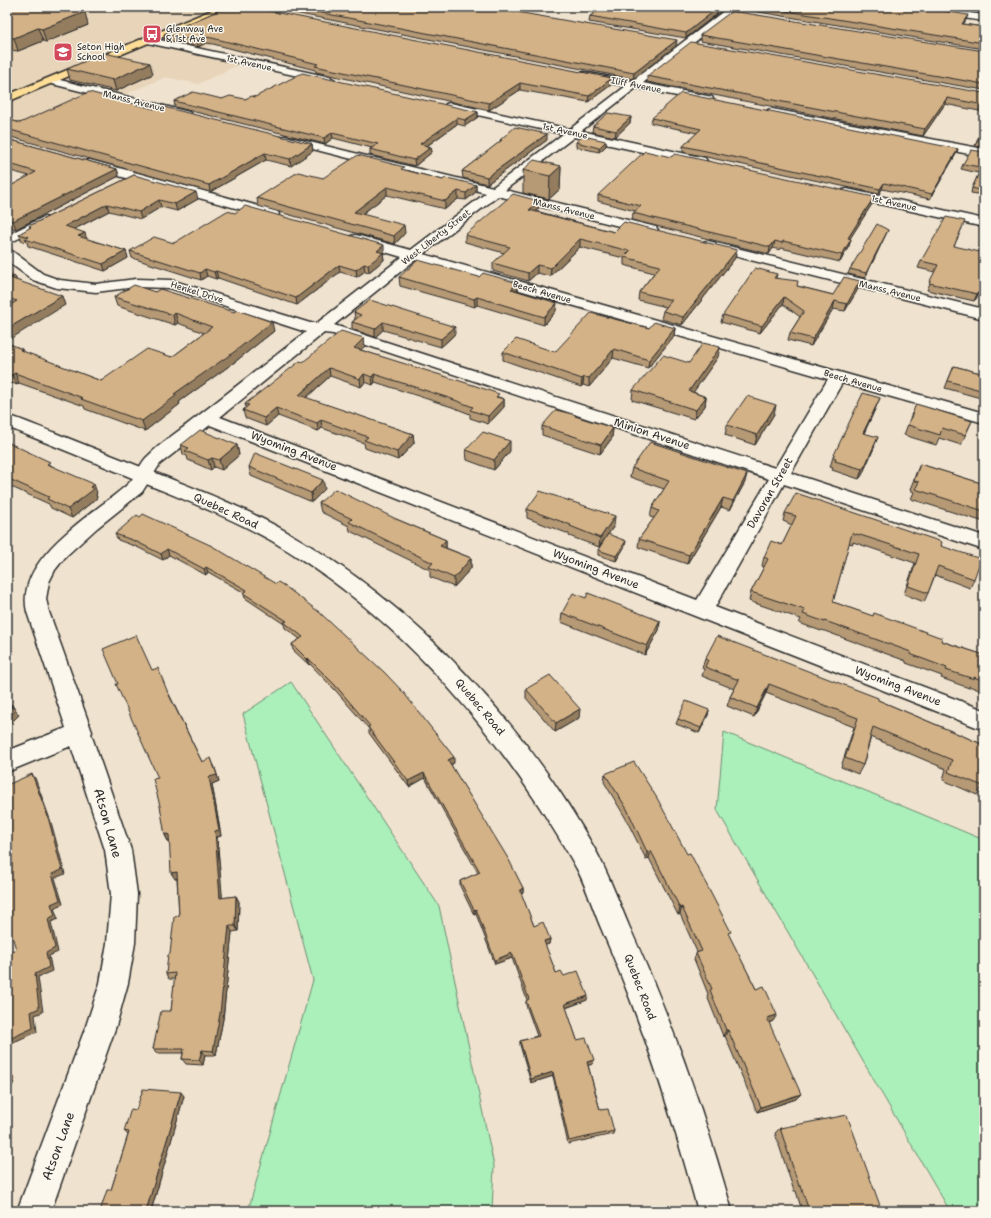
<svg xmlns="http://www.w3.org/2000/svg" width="991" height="1218" viewBox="0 0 991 1218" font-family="'Shantell Sans',sans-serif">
	<rect width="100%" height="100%" fill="#efe2ce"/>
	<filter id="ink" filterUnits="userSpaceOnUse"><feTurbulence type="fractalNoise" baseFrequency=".025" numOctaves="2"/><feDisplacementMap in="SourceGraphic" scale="8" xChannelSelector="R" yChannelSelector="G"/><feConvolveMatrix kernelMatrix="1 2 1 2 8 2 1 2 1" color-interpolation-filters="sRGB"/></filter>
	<g filter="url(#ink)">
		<polygon fill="#e7d4b9" points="7,7 157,7 173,10 181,7 329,7 303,19 285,16 198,51 244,62 198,84 166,77 118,97 7,135"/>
		<g fill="#abefba" stroke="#6b8d72">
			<polygon points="909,7 984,7 984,18"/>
			<polygon points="291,682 439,906 494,1166 492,1211 248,1211 313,980 243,714"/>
			<polygon points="724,732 984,840 984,1211 950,1211 717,810"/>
		</g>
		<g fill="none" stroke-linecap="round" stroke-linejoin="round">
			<g stroke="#2b2b2b" stroke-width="3">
				<g id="street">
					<path d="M729,7h10l-96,76 69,14 1,2 -1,2 -4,1 -72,-14 -55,43 124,27 2,3 -2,3 -4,1 -127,-28 -69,53 151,37 2,3 -2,3 -5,1 -153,-38 -75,58 561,159v10l-142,-40 -51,90 193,63v14l-200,-66 -69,123 269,103v20l-774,-305 -50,39 -18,28 -45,36 -31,28 -11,14 -6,12 -3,17 3,13 43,120 -1,2 40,116 6,44 -2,49 -7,40 -12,43 -65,185h-34l69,-185 14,-43 7,-40 4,-49 -6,-44 -34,-104 -64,26v-21l59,-23 -39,-116c-13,-55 68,-98 102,-129 8,-8 11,-20 19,-27 15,-15 34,-27 50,-40 36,-28 72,-56 108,-84l-136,-44 -34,-1 -40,5 -39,-4 -24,-8 -26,-19v-11l5,1 31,23 17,6 36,4 40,-5 35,1 139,43h7l85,-66 -51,-15 -2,-3 2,-3 5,-1 55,15 75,-57 -205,-52 -2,-2 2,-2 4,-1 208,51 70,-53 -117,-26 -1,-2 1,-2 4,-1 120,26 56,-43 -46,-9 -1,-2 1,-2 4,-1 48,9zM415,260l413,119 -53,89 -441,-143zM324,333l9,1 436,145 -72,121 -477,-183z"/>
					<polygon points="905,7 927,7 984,15 984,21 909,10"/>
					<polygon points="146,37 330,77 335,80 330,83 143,42 141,40 143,38"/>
					<polygon points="52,78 189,112 191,114 185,117 48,83 47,81"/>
					<polygon points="772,109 984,149 984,157 768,114 766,112 768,110"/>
					<polygon points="90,160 277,211 279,214 277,217 272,218 86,167 84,164 86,161"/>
					<polygon points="847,189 984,219 984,227 843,196 841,193 843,190"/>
					<polygon points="44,217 49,218 51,221 49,224 7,244 7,235"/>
					<polygon points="708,241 984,309 984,319 703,248 701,245 703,242"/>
				</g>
			</g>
			<g stroke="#2b2b2b" stroke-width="3">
				<path id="secondary" d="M7,415c16,5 32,12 48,18 30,12 61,24 91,36 47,19 96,37 141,63 129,74 238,191 310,321 12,23 22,49 32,73 42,92 76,188 103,285h-34c-26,-96 -57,-192 -97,-283 -8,-19 -14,-39 -23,-57 -13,-24 -28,-48 -43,-71 -68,-103 -156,-196 -263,-259 -37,-21 -77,-37 -116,-53 -49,-21 -99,-41 -149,-61z"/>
			</g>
			<g stroke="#2b2b2b" stroke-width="3">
				<polygon id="primary" points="219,7 232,7 230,9 7,102 7,95"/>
			</g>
			<use href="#street" fill="#fbf7ec" fill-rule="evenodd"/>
			<use href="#secondary" fill="#fbf7ec" fill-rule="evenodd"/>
			<use href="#primary" fill="#fedd96" fill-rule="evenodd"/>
		</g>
		<g fill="#b69974" stroke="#2b2b2b">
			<polygon points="7,7 69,7 67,8 88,25 46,42 43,41 18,51 9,50 7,51"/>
			<polygon points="227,7 612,78 611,85 588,102 520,90 489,110 316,72 315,70 213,44 206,43 198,47 165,40 164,34"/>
			<polygon points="264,7 488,7 676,46 633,79"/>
			<polygon points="507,7 547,7 537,12"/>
			<polygon points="740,7 919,7 966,20 963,24 984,27 984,49 740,9"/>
			<polygon points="718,8 717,14 686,38 589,22 590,16"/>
			<polygon points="700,35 984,51 984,90 700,41"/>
			<polygon points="67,69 153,74 116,91 70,80"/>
			<polygon points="647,76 984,93 984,112 945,104 923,136 647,82"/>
			<polygon points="255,97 478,112 478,117 465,126 457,124 427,146 431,147 432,152 415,166 370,155 370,149 372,148 333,138 325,144 175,107 174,101 222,99 245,99"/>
			<polygon points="154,109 312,144 313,151 291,166 266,160 210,192 7,136 7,119 20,123"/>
			<polygon points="631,117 630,123 615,137 592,132 593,126"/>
			<polygon points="652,118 958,149 956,154 930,199 882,189 879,194 683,152 683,146 697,133 651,123"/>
			<polygon points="984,128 984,148 975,146 977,140"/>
			<polygon points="7,139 117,169 119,176 16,229 7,226 7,188 29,176 7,170"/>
			<polygon points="500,140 547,140 487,184 463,178 462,171 500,142"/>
			<polygon points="606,141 606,146 599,152 576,147 576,142"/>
			<polygon points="984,161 978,173 961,169 963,164"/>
			<polygon points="984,162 984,195 971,193 972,188"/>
			<polygon points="561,166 560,189 549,199 523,193 523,170"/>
			<polygon points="405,170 443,180 476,185 476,192 466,200 458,199 445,209 387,195 362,214 405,233 395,244 258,206 257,198 323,178"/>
			<polygon points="134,175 198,199 177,211 161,207 141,219 109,211 75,229 87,239 126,251 128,258 105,271 28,246 27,242 22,241 19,234 30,228 29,226"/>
			<polygon points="598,195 872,204 850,238 849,246 840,262 781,248 780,250 773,248 769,254 632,220 633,213 635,211 598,201"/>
			<polygon points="539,208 536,211 614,232 737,250 735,258 682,325 661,319 663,311 666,307 638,300 639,292 654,273 624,265 624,258 580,247 550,276 537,273 528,281 493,271 493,263 504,253 465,242 465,235"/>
			<polygon points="962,228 954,246 979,292 976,299 974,301 927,290 935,272 918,268 921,261"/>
			<polygon points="886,234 865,278 848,274 850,269"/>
			<polygon points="174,243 384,252 383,253 384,260 369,272 365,271 357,277 340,272 297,305 218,278 216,279 207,276 201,280 132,258 130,251"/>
			<polygon points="7,273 15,276 16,280 65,305 9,306 7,306"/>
			<polygon points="777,274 776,278 797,286 833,295 858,289 845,311 833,309 811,346 788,340 790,333 800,317 783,304 760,333 721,322 723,315"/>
			<polygon points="399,277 479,277 518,283 518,291 556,311 544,325 477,305 475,307 400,286"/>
			<polygon points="155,292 274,331 236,361 179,402 180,404 145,431 85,409 84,406 19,383 17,385 7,381 7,343 22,349 23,352 101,381 172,357 204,333 178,323 175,325 117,306 114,297"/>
			<polygon points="354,312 455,334 441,347 383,330 375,337 352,329 352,322 355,319"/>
			<polygon points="649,328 675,328 674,336 648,368 613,358 589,387 583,385 581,387 503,360 503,352 555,352"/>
			<polygon points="365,346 361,350 504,399 504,407 488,424 470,418 470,414 452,407 375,382 373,385 365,382 361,387 330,376 306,398 413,434 414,443 398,460 365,448 364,443 322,428 318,431 278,416 266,426 245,418 243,410 246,408 245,404 303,362"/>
			<polygon points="718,357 693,392 706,397 705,406 694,419 632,400 633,390 689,363"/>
			<polygon points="954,366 984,374 984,399 945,388"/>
			<polygon points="876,407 864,433 875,446 862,475 859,479 832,470 833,468 830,467 833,457"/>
			<polygon points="912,413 972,421 961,445 939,438 936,445 904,435"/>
			<polygon points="774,414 755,445 725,435 727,425"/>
			<polygon points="576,416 613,428 612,438 600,454 542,435 542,426"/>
			<polygon points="7,442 52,466 97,493 96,494 97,498 72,518 51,508 49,504 7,485"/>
			<polygon points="181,445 237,445 239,455 222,470 214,467 211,470 188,460 187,456 183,454"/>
			<polygon points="466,450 510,451 494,470 467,460"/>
			<polygon points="920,464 984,484 984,522 911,499 914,492 910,490 916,473"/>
			<polygon points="249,467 325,489 312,502 251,476"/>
			<polygon points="632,468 745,482 730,510 721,507 687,564 638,547 639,539 654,518 650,517 652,508 664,489 630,477"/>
			<polygon points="319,503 396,519 446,540 446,548 471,558 471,568 454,587 430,577 430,570 350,531 349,526 321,512"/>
			<polygon points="527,509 614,526 599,547 569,536 569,534 527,518"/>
			<polygon points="785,513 941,546 974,579 970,588 935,575 928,593 924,602 904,594 915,563 853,542 853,544 849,543 833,602 941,641 984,655 984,692 969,686 969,688 941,678 942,676 906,663 906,661 822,630 821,631 799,623 801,619 749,601 751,592 764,567 762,566 764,557 782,545 792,525 783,521"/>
			<polygon points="115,534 212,546 454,763 451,765 523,888 523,893 521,894 534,926 550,939 549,944 545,945 556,973 564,976 587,1000 566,1008 577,1040 594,1060 593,1064 588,1065 600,1110 614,1131 613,1134 568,1144 553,1076 531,1083 520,1045 520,1041 537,1036 526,1005 526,1001 527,1000 512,958 495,964 476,914 474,915 460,886 460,881 478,873 425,778 409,787 369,733 369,729 336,691 310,664 309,665 293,650 292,644 300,639 285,628 284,624 245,598 243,592 208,572 206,575 169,555 163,560 137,547 118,540"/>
			<polygon points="625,546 616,561 598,555 598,550"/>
			<polygon points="586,598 660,621 659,630 645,655 561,622 562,613"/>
			<polygon points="705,659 878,700 984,745 984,789 982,788 977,795 943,780 946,769 871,737 863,765 858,774 841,767 854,727 766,693 754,717 727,706 730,697 734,689 702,676 704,669 702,668"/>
			<polygon points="152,670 169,694 202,762 214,765 219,781 212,784 221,836 217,837 222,898 236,896 239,902 238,931 232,932 223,1019 216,1055 205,1055 203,1065 186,1064 182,1059 183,1053 157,1053 153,1049 171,1011 175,979 169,979 166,974 179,916 177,879 175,879 170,841 168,841 165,835 158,778"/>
			<polygon points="526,689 579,718 555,732 526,698"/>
			<polygon points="709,710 708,715 699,733 676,724 678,719"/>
			<polygon points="605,774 729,936 756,989 773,1021 769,1023 796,1099 757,1112 725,1036 723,1036 707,996 708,994 694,959 697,952 680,914 678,915 649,858 646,859 625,817 604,782"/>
			<polygon points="184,1096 151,1211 100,1211 111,1190 128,1135 124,1131 136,1110"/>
			<polygon points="780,1128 882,1211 802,1211 796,1191 794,1191 775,1133"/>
		</g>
		<g fill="#947d5e" stroke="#2b2b2b">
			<polygon points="537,7 547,7 537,12"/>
			<polygon points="718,8 717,14 686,38 686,33"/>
			<polygon points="85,12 88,25 46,42 42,29"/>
			<polygon points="968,15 966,20 960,29 962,24"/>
			<polygon points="38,28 43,41 18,51 14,38"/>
			<polygon points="205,37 206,43 198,47 197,41"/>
			<polygon points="677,40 676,46 633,79 634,73"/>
			<polygon points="7,43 9,50 7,51"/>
			<polygon points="150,63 153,74 116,91 113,80"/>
			<polygon points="612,78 611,85 588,102 589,96"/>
			<polygon points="520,83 520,90 489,110 489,103"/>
			<polygon points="947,98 945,104 923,136 925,129"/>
			<polygon points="478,112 478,117 465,126 465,120"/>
			<polygon points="631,117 630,123 615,137 616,131"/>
			<polygon points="457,118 457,124 421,150 420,144"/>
			<polygon points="332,133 333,138 325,144 324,138"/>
			<polygon points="547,134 547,140 487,184 487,177"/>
			<polygon points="606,141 606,146 599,152 599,148"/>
			<polygon points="312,144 313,151 291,166 290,159"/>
			<polygon points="431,147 432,152 415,166 414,160"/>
			<polygon points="958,149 956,154 930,199 932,194"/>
			<polygon points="265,153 266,160 210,192 209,185"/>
			<polygon points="984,159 984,161 978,173 980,167"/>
			<polygon points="561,166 560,189 549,199 550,176"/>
			<polygon points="117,169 119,176 16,229 13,221"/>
			<polygon points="884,183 882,189 879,194 880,189"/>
			<polygon points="476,185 476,192 466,200 466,193"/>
			<polygon points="387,187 387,195 355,219 354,212"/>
			<polygon points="458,191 458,199 445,209 445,201"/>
			<polygon points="196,192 198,199 177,211 175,204"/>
			<polygon points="874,197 872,204 846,245 848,238"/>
			<polygon points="159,200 161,207 141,219 139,212"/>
			<polygon points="539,201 539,208 529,217 529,210"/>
			<polygon points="107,204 109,211 67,233 65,226"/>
			<polygon points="404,225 405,233 395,244 394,236"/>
			<polygon points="888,230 886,234 865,278 866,273"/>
			<polygon points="85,233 87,240 78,236"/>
			<polygon points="580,239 580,247 550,276 551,268"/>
			<polygon points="851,239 849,246 840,262 842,255"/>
			<polygon points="775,241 773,248 769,254 770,247"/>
			<polygon points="384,245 384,252 383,253 384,260 369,272 368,265 377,251"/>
			<polygon points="737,250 735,258 682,325 683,317"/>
			<polygon points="126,251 128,258 105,271 103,264"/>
			<polygon points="364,264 365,271 357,277 356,270"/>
			<polygon points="339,265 340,272 297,305 296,298"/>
			<polygon points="537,265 537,273 528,281 528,273"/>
			<polygon points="205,269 207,276 201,280 200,273"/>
			<polygon points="216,271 218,278 216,279 214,272"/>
			<polygon points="15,276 18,285 10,278"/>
			<polygon points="860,281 858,289 845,311 847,304"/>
			<polygon points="518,283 518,291 511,298 511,289"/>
			<polygon points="979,292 976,299 974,301 977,294"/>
			<polygon points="62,296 65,305 7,341 7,329"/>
			<polygon points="477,297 477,305 475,307 474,299"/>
			<polygon points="784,297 783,304 760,333 762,326"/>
			<polygon points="835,301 833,309 811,346 813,339"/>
			<polygon points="557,303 556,311 544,325 544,317"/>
			<polygon points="175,313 178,323 175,325 173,315"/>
			<polygon points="272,322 274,331 236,361 179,402 180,404 145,431 142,421 174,394"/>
			<polygon points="383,322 383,330 375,337 375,329"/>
			<polygon points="455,327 455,334 441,347 441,339"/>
			<polygon points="675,328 674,336 648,368 649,360"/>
			<polygon points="364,338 365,346 355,356 354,348"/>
			<polygon points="720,347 718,357 688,400 689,391"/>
			<polygon points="614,349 613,358 589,387 589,378"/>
			<polygon points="329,368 330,376 300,403 299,395"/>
			<polygon points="15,373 19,383 17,385 12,375"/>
			<polygon points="364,374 365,382 361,387 360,379"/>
			<polygon points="374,374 375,382 373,385 372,377"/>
			<polygon points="584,377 583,385 581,387 582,379"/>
			<polygon points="706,397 705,406 694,419 696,410"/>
			<polygon points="880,398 876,407 860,442 863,433"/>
			<polygon points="504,399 504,407 488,424 488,416"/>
			<polygon points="776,405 774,414 755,445 757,435"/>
			<polygon points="276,408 278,416 266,426 264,418"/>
			<polygon points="321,420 322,428 318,431 317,423"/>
			<polygon points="613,428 612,438 600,454 601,445"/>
			<polygon points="413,434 414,443 398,460 397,452"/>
			<polygon points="878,437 862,475 859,479 862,469"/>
			<polygon points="510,441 510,451 494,470 494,460"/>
			<polygon points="237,445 239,455 222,470 219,460"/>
			<polygon points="212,458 214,467 211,470 208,460"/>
			<polygon points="747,474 745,482 730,510 733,501"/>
			<polygon points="323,480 325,489 312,502 311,493"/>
			<polygon points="94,484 97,493 96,494 97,498 72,518 68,509 90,487"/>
			<polygon points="723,498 721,507 687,564 689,555"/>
			<polygon points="615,516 614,526 599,547 600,538"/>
			<polygon points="446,540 446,549 440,546"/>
			<polygon points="626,541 625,546 616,561 616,556"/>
			<polygon points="167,549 169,555 163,560 161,554"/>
			<polygon points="471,558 471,568 454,587 454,578"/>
			<polygon points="206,567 208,572 206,575 204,569"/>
			<polygon points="660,621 659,630 645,655 647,646"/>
			<polygon points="308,658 310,664 309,665 307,659"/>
			<polygon points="769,684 766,693 754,717 757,708"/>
			<polygon points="12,705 19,715 7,727 7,718 10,706"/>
			<polygon points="580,709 579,718 555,732 556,723"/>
			<polygon points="709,710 708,715 699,733 701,728"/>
			<polygon points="454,757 454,763 448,766 448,760"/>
			<polygon points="211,758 219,781 212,784 221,836 217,837 223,904 220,898 209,777"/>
			<polygon points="424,773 425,778 409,787 408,781"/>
			<polygon points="32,774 35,778 51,822 65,874 55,878 63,904 54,908 58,919 51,922 58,952 49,956 52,971 38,977 43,1012 35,1015 37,1032 7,1045 7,1040 31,1012 35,974 46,953 48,919 51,904 52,874"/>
			<polygon points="169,834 173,840 168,841 165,835"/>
			<polygon points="651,851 649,858 646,859 647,852"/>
			<polygon points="177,872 180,878 175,879 171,873"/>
			<polygon points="523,888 523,893 520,895 520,890"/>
			<polygon points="236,896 239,902 238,931 235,926"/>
			<polygon points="682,907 680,914 678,915 680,908"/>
			<polygon points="476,909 476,914 474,915 474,910"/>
			<polygon points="229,926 232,932 223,1019 216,1055 213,1051"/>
			<polygon points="550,939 549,944 543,946 544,941"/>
			<polygon points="512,953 512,958 495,964 495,960"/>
			<polygon points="588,996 587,1000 565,1008 565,1004"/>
			<polygon points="777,1015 773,1021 763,1025 767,1018"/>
			<polygon points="726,1030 728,1030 725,1036 723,1036"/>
			<polygon points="202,1050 205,1055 203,1065 199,1060"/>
			<polygon points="594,1060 593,1064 586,1066 587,1062"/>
			<polygon points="553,1072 553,1076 531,1083 531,1079"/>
			<polygon points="7,1073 15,1079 7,1099"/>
			<polygon points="181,1092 184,1096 151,1211 146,1211"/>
			<polygon points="801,1094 796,1099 757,1112 761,1107"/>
		</g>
		<g fill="#d4b287" stroke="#2b2b2b">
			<polygon points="7,7 60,7 85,12 42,29 38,28 14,38 7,37"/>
			<polygon points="227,7 248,7 612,78 589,96 520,83 489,103 315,66 318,64 212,38 205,37 197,41 164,34"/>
			<polygon points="291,7 488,7 677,40 634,73"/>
			<polygon points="604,7 708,7 718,8 686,33 590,16"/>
			<polygon points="762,7 919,7 968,15 962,24 984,27 984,43"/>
			<polygon points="732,11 984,51 984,84 700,35"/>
			<polygon points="691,42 984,93 984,105 947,98 925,129 647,76"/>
			<polygon points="104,53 150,63 113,80 67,69"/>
			<polygon points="302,73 478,112 465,120 457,118 420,144 431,147 414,160 370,149 378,144 332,133 324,138 174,101 193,92 222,99 230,96 245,99 252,96 255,97"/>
			<polygon points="89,92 154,109 160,106 312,144 290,159 265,153 209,185 7,129 7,119 20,123"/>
			<polygon points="681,93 958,149 932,194 884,183 880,189 683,146 701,129 652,118"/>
			<polygon points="608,113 631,117 616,131 593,126"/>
			<polygon points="515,127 547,134 487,177 462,171 502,140 500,140"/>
			<polygon points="984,128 984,142 977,140"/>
			<polygon points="583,136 606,141 599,148 576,142"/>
			<polygon points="7,139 117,169 13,221 7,219 7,188 36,172 7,163"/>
			<polygon points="971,150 984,152 984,159 980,167 963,164"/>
			<polygon points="645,151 671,157 675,154 874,197 848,238 851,239 842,255 783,241 782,243 775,241 770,247 633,213 641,206 598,195"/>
			<polygon points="358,155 404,167 401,169 443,180 445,178 452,179 476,185 466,193 458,191 445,201 387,187 354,212 404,225 394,236 257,198 298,172 323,178"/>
			<polygon points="534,160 561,166 550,176 523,170"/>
			<polygon points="984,162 984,191 972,188"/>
			<polygon points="134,175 196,192 175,204 159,200 139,212 107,204 65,226 85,233 78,236 126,251 103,264 25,239 29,237 19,234 31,227 29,226"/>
			<polygon points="513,194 539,201 529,210 614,232 624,222 737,250 683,317 663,311 672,300 639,292 660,266 624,257 630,251 580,239 551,268 537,265 528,273 493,263 510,247 465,235"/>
			<polygon points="245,206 384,245 377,251 383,253 368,265 364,264 356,270 339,265 296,298 216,271 214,272 205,269 200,273 130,251 154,237 174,243 227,211 235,213"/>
			<polygon points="946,217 965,221 954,246 984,253 984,276 979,292 977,294 929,283 938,265 921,261"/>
			<polygon points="877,224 888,230 866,273 850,269"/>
			<polygon points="418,260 479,277 483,273 518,283 511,289 557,303 544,317 477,297 474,299 399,277"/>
			<polygon points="755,268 777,274 774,278 798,281 797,286 833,295 844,277 860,281 847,304 835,301 813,339 790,333 804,311 784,297 762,326 723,315"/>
			<polygon points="7,273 15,276 10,278 62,296 7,329 7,307 17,301 7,298"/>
			<polygon points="134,285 155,292 160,289 234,312 237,310 272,322 234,352 174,394 177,395 142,421 81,399 83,398 15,373 12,375 7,373 7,343 22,349 20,350 101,381 147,349 172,357 212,327 175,313 173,315 114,297"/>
			<polygon points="370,300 455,327 441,339 383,322 375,329 352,322 361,315 354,312"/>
			<polygon points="591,313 649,328 654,322 675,328 649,360 614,349 589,378 584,377 582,379 503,352 516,339 555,352"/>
			<polygon points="341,331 364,338 354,348 476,386 499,394 496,397 504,399 488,416 470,410 473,407 452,399 374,374 372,377 364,374 360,379 329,368 299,395 413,434 397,452 364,440 368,437 321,420 317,423 276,408 264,418 243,410 249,405 245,404 300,361 303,362"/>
			<polygon points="703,343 720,347 689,391 706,397 696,410 633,390 663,355 689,363"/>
			<polygon points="954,366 984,374 984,391 948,381"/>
			<polygon points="863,393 880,398 863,433 878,437 865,466 862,469 835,461 836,458 833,457"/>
			<polygon points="747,396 776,405 757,435 727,425"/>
			<polygon points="916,404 972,421 965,435 942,428 940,435 908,425"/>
			<polygon points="556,410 576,415 575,416 613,428 601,445 542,426"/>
			<polygon points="200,430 237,445 219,460 212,458 208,460 185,451 189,448 181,445"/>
			<polygon points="483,432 510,441 494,460 466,450"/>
			<polygon points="7,442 50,462 47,464 94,484 90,487 94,489 68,509 47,499 49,497 7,478"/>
			<polygon points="650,442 747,474 733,501 723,498 689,555 639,539 659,511 652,508 669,481 632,468"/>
			<polygon points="255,453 323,480 311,493 249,467"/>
			<polygon points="920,464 984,484 984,511 915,489 919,482 914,481"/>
			<polygon points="335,489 396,519 446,540 440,546 471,558 454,578 429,567 433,563 349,522 352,519 319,503"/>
			<polygon points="540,491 615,516 600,538 570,526 571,525 527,509"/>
			<polygon points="796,493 942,542 941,546 981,559 974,579 938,566 928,593 908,586 919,554 857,534 856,535 852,533 833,602 873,616 874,613 942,638 941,641 984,655 984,681 974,677 974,679 946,670 947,668 910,654 911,652 825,621 825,622 803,614 805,610 751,592 768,559 764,557 771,541 782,545 796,516 785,513"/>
			<polygon points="143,514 212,546 276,584 278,582 286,587 319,612 384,672 403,692 454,757 448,760 509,860 523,888 520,890 534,926 543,922 550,939 544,941 556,973 561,971 564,976 578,971 588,996 565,1004 577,1040 586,1038 594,1060 587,1062 600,1110 608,1109 614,1131 569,1141 553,1072 531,1079 520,1041 539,1036 526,1001 529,999 512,953 495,960 476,909 474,910 460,881 480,872 424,773 408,781 368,727 370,726 335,685 308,658 307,659 292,644 303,637 284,622 287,621 243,593 247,590 206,567 204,569 167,549 161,554 135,541 115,534 137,515 140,517"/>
			<polygon points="608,534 626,541 616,556 598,550"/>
			<polygon points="573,593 586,598 588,593 660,621 647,646 562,613"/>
			<polygon points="136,635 152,670 158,668 168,693 202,762 211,758 217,775 209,777 219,830 215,831 220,898 236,896 235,926 229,926 220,1014 213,1051 202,1050 199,1060 182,1059 184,1049 153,1049 161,1011 171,1011 175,973 166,974 168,955 170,954 174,917 179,916 177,872 171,873 169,834 165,835 160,806 153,779 158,778 116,684 118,684 103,649"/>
			<polygon points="717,636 878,698 878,700 984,745 984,783 983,786 948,772 952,760 873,727 863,765 845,758 858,718 769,684 757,708 730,697 739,680 705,667 708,660 705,659"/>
			<polygon points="550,675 580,709 556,723 526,689"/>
			<polygon points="686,701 709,710 701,728 678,719"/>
			<polygon points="7,702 12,705 10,706 16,710 7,718"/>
			<polygon points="634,762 657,798 687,854 690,853 731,932 728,933 756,989 764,986 777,1015 767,1018 801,1094 761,1107 728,1030 726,1030 710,990 712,989 696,953 702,951 682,907 680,908 651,851 647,852 627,809 605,774"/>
			<polygon points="32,774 48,817 62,870 52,874 60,900 51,904 55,915 48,919 55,948 46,953 49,967 35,974 39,1008 31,1012 33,1028 7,1040 7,953 16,949 7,920 7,785"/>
			<polygon points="143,1089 181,1092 146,1211 100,1211 107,1190 111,1190 129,1132 124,1131 131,1109 136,1110"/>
			<polygon points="847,1115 882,1211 809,1211 801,1186 799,1186 780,1128"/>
		</g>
	</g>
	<defs>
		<g id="bus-square" transform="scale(1)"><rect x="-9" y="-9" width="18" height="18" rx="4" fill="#d1495b" stroke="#fbf7ec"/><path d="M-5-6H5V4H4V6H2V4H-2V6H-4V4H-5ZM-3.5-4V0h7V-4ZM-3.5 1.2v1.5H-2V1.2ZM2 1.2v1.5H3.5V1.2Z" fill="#fff"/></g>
		<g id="school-square" transform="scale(1)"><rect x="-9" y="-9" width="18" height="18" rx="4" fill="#d1495b" stroke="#fbf7ec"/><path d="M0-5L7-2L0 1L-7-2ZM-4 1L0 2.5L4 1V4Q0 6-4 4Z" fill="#fff"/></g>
	</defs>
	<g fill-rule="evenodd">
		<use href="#bus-square" x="152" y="34"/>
		<use href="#school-square" x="63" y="52"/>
	</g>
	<g text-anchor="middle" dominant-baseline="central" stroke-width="3" stroke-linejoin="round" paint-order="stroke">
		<g font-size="9" fill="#2b2b2b" stroke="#fbf7ec" text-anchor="start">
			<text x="166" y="29">Glenway Ave<tspan x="166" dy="10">&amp; 1st Ave</tspan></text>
			<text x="77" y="47">Seton High<tspan x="77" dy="10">School</tspan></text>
		</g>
		<g font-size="9" fill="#2b2b2b" stroke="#fbf7ec">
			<text transform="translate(249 63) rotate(12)">1st Avenue</text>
			<text transform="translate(636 85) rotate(11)">Iliff Avenue</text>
			<text transform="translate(134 101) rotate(14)">Manss Avenue</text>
			<text transform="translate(565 131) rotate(12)">1st Avenue</text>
			<text transform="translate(894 203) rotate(12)">1st Avenue</text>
			<text transform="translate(564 209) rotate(14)">Manss Avenue</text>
			<text transform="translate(436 237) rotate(-38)">West Liberty Street</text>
			<text transform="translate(890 291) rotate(14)">Manss Avenue</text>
			<text transform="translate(197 292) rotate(17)">Henkel Drive</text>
			<text transform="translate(542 292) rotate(16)">Beech Avenue</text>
			<text transform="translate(853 381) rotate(16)">Beech Avenue</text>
		</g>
		<g font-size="11" fill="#2b2b2b" stroke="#fbf7ec">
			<text transform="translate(652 434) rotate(18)">Minion Avenue</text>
			<text transform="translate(294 451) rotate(21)">Wyoming Avenue</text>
			<text transform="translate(770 493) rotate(-60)">Davoran Street</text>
			<text transform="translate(226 511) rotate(25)">Quebec Road</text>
			<text transform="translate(596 569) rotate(21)">Wyoming Avenue</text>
			<text transform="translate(898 686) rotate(21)">Wyoming Avenue</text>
			<text transform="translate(480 707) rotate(50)">Quebec Road</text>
			<text transform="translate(640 987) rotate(69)">Quebec Road</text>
		</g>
		<g font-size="13" fill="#2b2b2b" stroke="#fbf7ec">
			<text transform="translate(108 823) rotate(74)">Atson Lane</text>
			<text transform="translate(58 1146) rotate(-70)">Atson Lane</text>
		</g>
	</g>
	<rect width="991" height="1218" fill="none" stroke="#fbf7ec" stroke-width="24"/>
	<rect x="12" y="12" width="967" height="1194" fill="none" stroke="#2b2b2b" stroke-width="1.5" filter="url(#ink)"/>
</svg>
